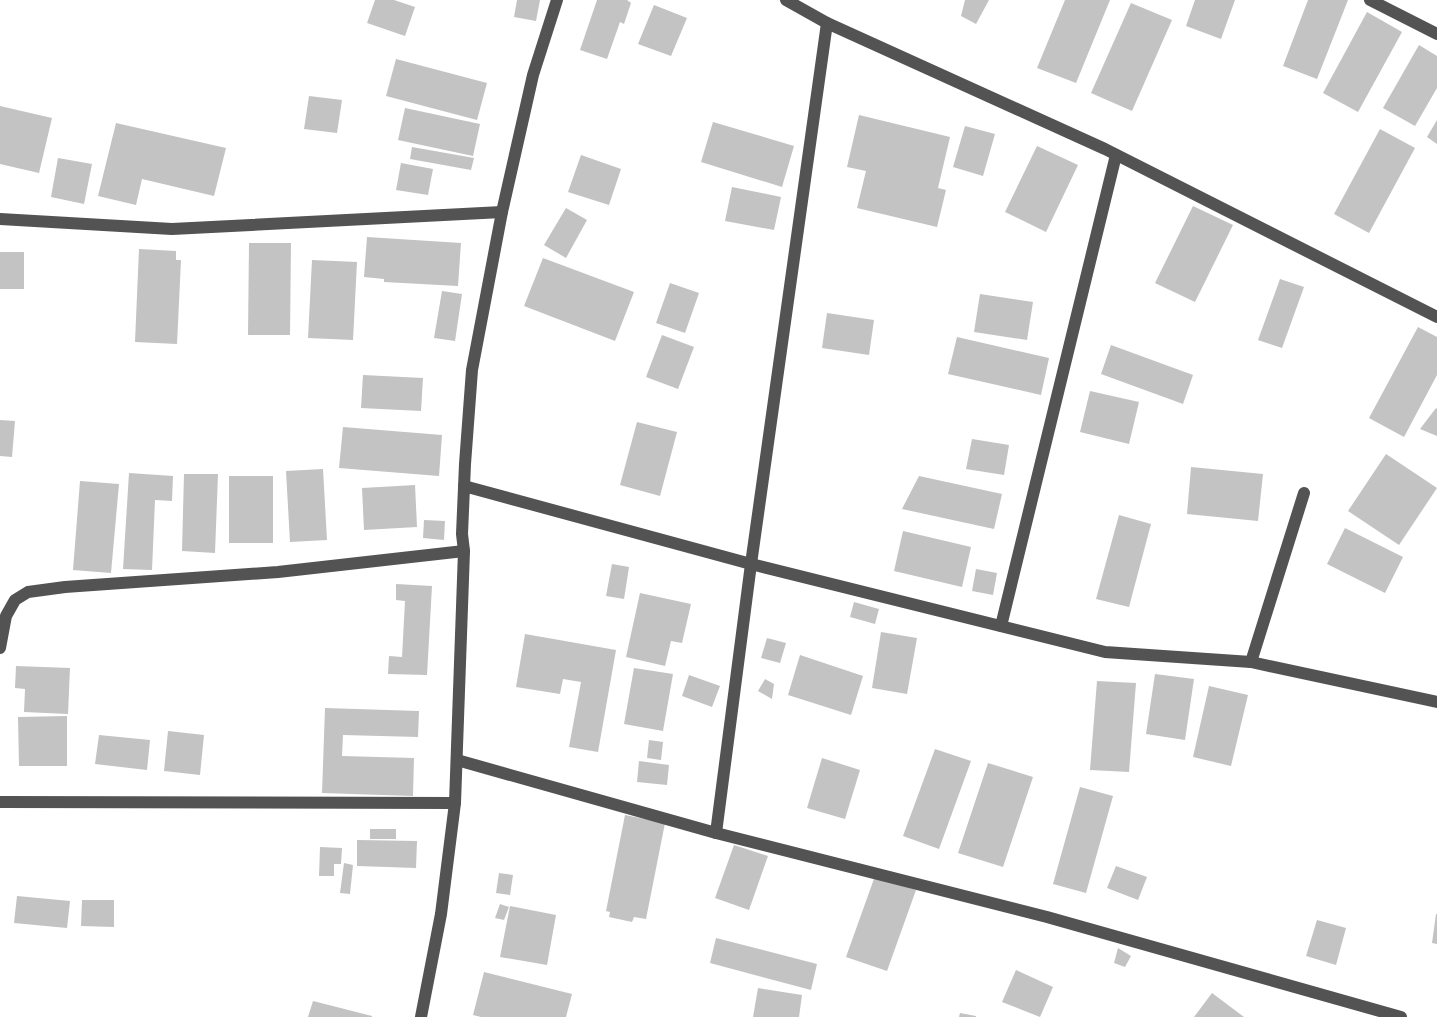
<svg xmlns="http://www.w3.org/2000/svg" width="1437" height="1017" viewBox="0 0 1437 1017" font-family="'Titillium Web',sans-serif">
	<rect width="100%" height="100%" fill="#fff"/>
	<g fill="#c3c3c3">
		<polygon points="375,0 394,0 415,7 405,36 367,23"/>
		<polygon points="517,0 540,0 536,21 514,17"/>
		<polygon points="597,0 627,0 631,3 624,24 620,22 607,59 580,50"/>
		<polygon points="965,0 989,0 976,24 961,16"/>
		<polygon points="1065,0 1110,0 1076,83 1037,68"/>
		<polygon points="1195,0 1235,0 1221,39 1186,26"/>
		<polygon points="1308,0 1348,0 1317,79 1283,66"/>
		<polygon points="1131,3 1172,20 1132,111 1091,93"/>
		<polygon points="654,5 687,18 671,56 638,44"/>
		<polygon points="1367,12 1402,32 1358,112 1323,93"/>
		<polygon points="1419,45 1437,56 1437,88 1415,126 1383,108"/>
		<polygon points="396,59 487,83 477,120 386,96"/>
		<polygon points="309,96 342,100 337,133 304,129"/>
		<polygon points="0,106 52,118 39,173 0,164"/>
		<polygon points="405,108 480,124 473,156 398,140"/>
		<polygon points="859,115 950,137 938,188 946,190 937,227 857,208 866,171 847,167"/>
		<polygon points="1437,120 1437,144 1427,137"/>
		<polygon points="713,122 794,146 782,187 701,162"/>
		<polygon points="116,123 226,148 214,196 142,179 136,205 98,196"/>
		<polygon points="965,126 995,134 983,176 953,167"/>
		<polygon points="1380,129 1415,148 1369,233 1334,214"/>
		<polygon points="1037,146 1078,165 1046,232 1005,212"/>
		<polygon points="412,147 474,158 471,170 410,159"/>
		<polygon points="581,155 621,169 609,205 568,192"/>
		<polygon points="58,158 92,164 84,204 51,197"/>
		<polygon points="401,163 433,169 428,195 396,190"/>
		<polygon points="732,187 781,197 774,230 725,221"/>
		<polygon points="1193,206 1233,225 1195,302 1155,283"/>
		<polygon points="566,208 587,220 566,258 544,245"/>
		<polygon points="367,237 461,243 458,286 384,282 384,279 364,277"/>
		<polygon points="249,243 291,243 290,335 248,335"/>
		<polygon points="139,249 176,251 176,260 181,260 177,344 135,342"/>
		<rect x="0" y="252" width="24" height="37"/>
		<polygon points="543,258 634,292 615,341 524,306"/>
		<polygon points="312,260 357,262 353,340 308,338"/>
		<polygon points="1280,279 1304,287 1282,348 1258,340"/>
		<polygon points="670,283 699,293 685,333 656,323"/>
		<polygon points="442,291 462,294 455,341 434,338"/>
		<polygon points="980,294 1033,302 1027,340 974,332"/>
		<polygon points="827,313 874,320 869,355 822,348"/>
		<polygon points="1418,327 1437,337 1437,375 1404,437 1369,418"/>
		<polygon points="662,335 694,347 678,389 646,377"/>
		<polygon points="957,337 1049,358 1041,395 948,374"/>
		<polygon points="1111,345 1193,375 1183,404 1101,374"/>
		<polygon points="363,375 423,378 421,411 361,408"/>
		<polygon points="1090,391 1139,402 1129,444 1080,432"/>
		<polygon points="1436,408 1437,409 1437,436 1420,429"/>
		<polygon points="0,420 15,421 12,457 0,456"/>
		<polygon points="637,422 677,432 660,496 620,485"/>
		<polygon points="343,427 442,435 439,476 339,468"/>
		<polygon points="972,439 1009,445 1004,475 966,469"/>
		<polygon points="1386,454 1437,488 1399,545 1348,511"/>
		<polygon points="1191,467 1263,474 1258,521 1187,514"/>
		<polygon points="323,469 327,540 290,542 286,471"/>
		<polygon points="129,473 173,476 172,501 155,500 152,570 123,569"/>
		<polygon points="184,474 218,474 215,553 182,551"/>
		<rect x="229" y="476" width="44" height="67"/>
		<polygon points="919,476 1002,494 994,529 902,509"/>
		<polygon points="80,481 119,484 111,573 73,570"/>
		<polygon points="415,485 417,527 364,530 362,488"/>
		<polygon points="1119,515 1151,524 1129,607 1096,599"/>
		<polygon points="424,520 445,521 444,540 423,538"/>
		<polygon points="1345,528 1403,557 1385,593 1327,564"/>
		<polygon points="903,531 971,547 962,587 894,571"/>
		<polygon points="612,564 629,567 624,599 606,596"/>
		<polygon points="976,569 997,573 993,595 972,591"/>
		<polygon points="396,584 432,586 427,675 388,674 389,656 402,657 405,601 396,600"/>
		<polygon points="640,593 691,604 682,643 671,641 665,666 626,657"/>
		<polygon points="854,602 879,609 875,624 850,617"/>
		<polygon points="881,632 917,638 907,694 872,688"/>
		<polygon points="525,634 616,650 598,752 569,747 581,682 563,679 560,694 516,687"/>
		<polygon points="767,638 786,643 780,663 761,658"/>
		<polygon points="800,655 863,676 851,715 788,695"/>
		<polygon points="16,666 70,668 68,714 24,712 25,689 15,688"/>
		<polygon points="634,668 673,674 663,731 624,724"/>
		<polygon points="1155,674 1194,679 1185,740 1146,734"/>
		<polygon points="689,675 720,686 712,707 682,696"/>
		<polygon points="765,679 774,684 772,699 758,691"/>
		<polygon points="1097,681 1136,683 1129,772 1090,770"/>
		<polygon points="1209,686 1248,695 1231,766 1193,757"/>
		<polygon points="325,708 419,711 418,737 343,735 342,756 414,758 413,796 322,793"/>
		<polygon points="67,716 67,766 19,766 18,717"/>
		<polygon points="168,731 204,735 200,775 164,771"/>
		<polygon points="99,735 150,740 147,770 95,764"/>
		<polygon points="649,740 663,742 661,760 647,758"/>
		<polygon points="935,749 971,761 939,849 903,836"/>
		<polygon points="822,758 860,770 845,819 807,808"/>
		<polygon points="639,761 669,765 667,785 637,782"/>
		<polygon points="988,763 1033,777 1003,867 958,853"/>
		<polygon points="1080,787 1113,796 1086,893 1053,884"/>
		<polygon points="625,815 665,823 646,919 634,917 632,922 609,917 610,912 606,911"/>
		<rect x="370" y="829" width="26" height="10"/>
		<polygon points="357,840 417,841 416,868 357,866"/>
		<polygon points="734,845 768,856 749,910 715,898"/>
		<polygon points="320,847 342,848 341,864 334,864 334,876 319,876"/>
		<polygon points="344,863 353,865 350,894 340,893"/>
		<polygon points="1116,866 1147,877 1138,900 1107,888"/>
		<polygon points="499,873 513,875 510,895 496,893"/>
		<polygon points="875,876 916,890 887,971 846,957"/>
		<polygon points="17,896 70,901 67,928 14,923"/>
		<polygon points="82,900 114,900 114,927 81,926"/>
		<polygon points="500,904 509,907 504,920 495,918"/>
		<polygon points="510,906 556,915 547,965 500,957"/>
		<polygon points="1436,914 1437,914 1437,944 1432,943"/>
		<polygon points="1317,920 1346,928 1336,965 1306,956"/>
		<polygon points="716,938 817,964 811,990 710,963"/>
		<polygon points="1118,948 1131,956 1125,967 1114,963"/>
		<polygon points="1016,970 1053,987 1040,1017 1002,1002"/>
		<polygon points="484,972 572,994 566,1017 481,1017 473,1015"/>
		<polygon points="758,988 802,995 799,1017 753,1017"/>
		<polygon points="1212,993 1244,1017 1194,1017"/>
		<polygon points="313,1001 372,1016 372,1017 308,1017"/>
		<polygon points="960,1013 976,1016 976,1017 959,1017"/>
	</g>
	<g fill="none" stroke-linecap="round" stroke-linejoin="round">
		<g stroke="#535353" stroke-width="12">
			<polyline points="786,0 827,23 1105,149 1437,317"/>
			<polyline points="1370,0 1437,34"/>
			<polyline points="0,219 172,229 502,212"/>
			<polyline points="464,486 751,564 1105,652 1251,662 1437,702"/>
			<polyline points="1001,626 1116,155"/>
			<polyline points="0,648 6,616 15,600 28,592 65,587 278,572 464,551"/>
			<polyline points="1251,662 1304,493"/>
			<polyline points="457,760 716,833 1047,917 1401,1017"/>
			<polyline points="0,802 455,803"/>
			<polyline points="716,833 751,564 827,23"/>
			<polyline points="421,1017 441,914 455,803 464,551 462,534 465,464 472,370 502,212 533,75 557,0"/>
		</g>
	</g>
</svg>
